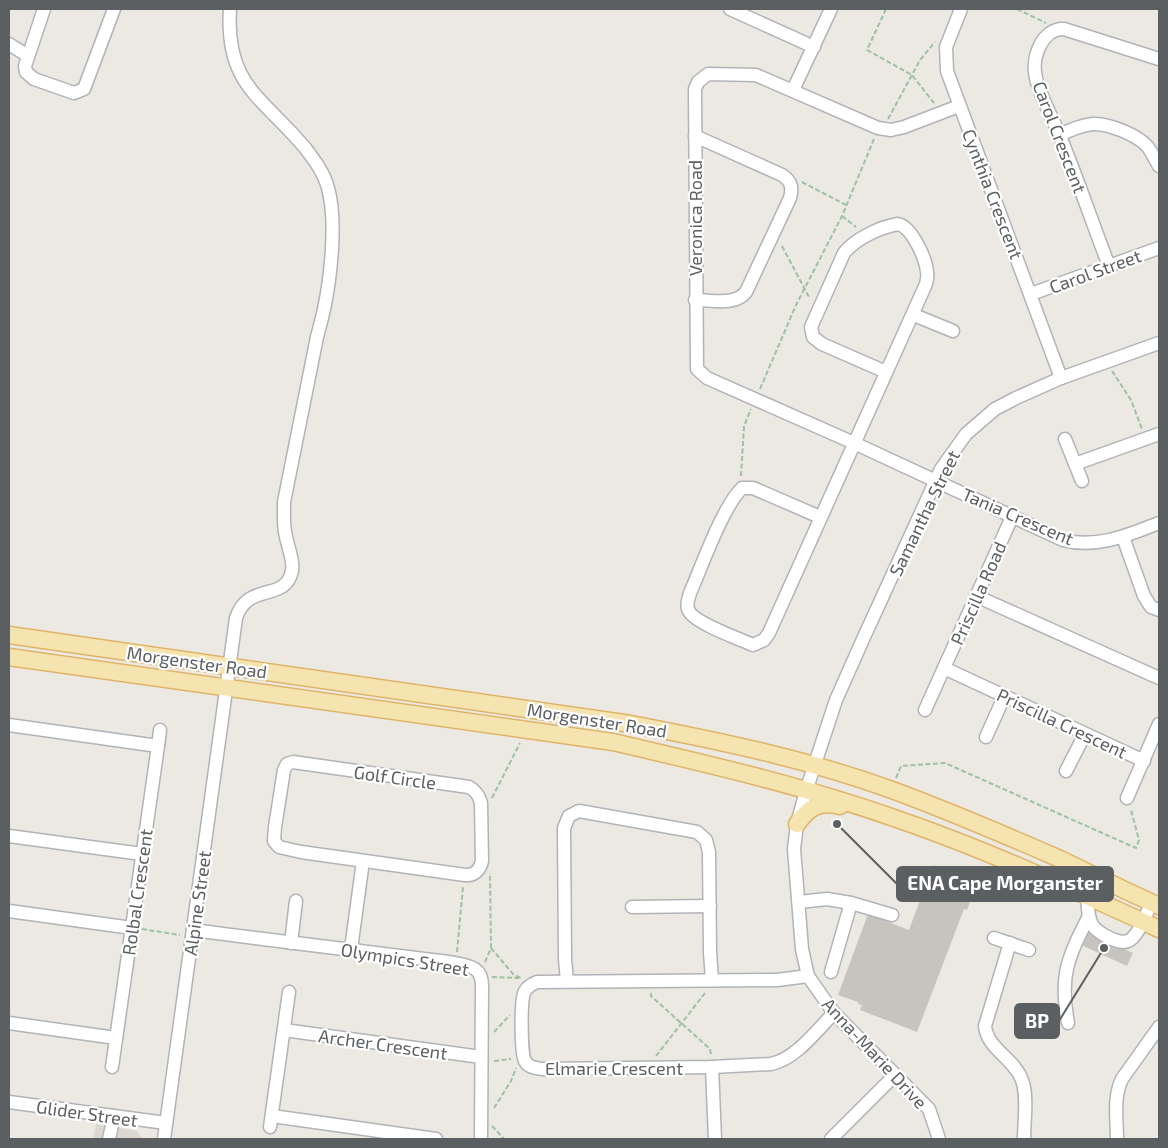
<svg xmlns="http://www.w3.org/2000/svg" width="1168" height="1148" viewBox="0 0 1168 1148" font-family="'Exo 2',sans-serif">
	<rect width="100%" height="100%" fill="#ece9e3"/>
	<polygon fill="#dcd8d1" points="96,1124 137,1131 143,1139 93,1139"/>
	<g fill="#c7c4bf">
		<polygon points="933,865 977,883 967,910 964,909 917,1032 860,1010 862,1005 858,1004 858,1002 838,995 868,914 909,930"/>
		<polygon points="1085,931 1133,953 1127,966 1079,944"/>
	</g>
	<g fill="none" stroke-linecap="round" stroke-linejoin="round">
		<g stroke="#b0b3b7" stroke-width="15">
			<g id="minor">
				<polyline points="44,9 25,66 26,72 34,79 74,93 84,89 114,9"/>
				<polyline points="730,9 814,47"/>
				<polyline points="961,9 946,47 947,71 1061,378"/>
				<polyline points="9,44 28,56"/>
				<polyline points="793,90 831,9"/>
				<path d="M959,106l-55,21 -13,3 -13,-2 -122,-53 -48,-1 -10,8 -3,7 2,280 10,9 147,65 209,97c34,9 65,-5 96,-17"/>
				<path d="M1060,135c10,-5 22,-10 33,-11 15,-1 44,11 54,22 5,6 8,14 12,20"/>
				<path d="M1109,266c-17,-44 -32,-89 -50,-132 -7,-18 -19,-37 -23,-56 -5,-20 6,-50 28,-49l95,30"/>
				<polyline points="1031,294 1159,248"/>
				<path d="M695,300c17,0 40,6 51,-8l44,-94c3,-11 1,-17 -8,-23l-87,-39"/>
				<polyline points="914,315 953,331"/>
				<polyline points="1065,439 1082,481"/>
				<polyline points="1075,464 1159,434"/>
				<path d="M820,517l-67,-29h-11c-20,20 -40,78 -52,105 -1,5 -4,10 -2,16 3,13 52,30 65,36l11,-5 5,-7 157,-349c1,-4 2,-8 1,-12 -1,-13 -15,-45 -29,-48 -18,3 -43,15 -54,29l-33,74 2,10 9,7 64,28"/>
				<polyline points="1123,537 1144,596 1151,607 1159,610"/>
				<polyline points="976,596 1159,678"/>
				<polyline points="944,668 1144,761"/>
				<polyline points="925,710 1012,517"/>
				<polyline points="9,725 158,746 112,1067"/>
				<polyline points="986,737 1004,697"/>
				<polyline points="158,746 160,730"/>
				<path d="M293,762l176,25c7,4 10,8 12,16l1,58c-2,9 -8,15 -17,14l-164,-23 -22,-5 -5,-6 1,-14 9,-57 3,-6z"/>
				<polyline points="1066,771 1085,734"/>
				<polyline points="1127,798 1159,724"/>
				<polyline points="9,836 142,854"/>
				<path d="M1087,896c2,24 0,32 25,43 6,2 12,5 18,1 9,-6 17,-27 21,-37"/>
				<polyline points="799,902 827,899 851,903 892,915"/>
				<polyline points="632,907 710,906"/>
				<polyline points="9,911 132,928"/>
				<path d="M193,930c74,10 148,18 223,28 14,2 48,4 59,11 6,4 7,10 7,17l-1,153"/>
				<polyline points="994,938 1029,950"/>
				<polyline points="291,943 296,901"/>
				<path d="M1010,943l-25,83c2,23 30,33 37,54 6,16 2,42 2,59"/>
				<polyline points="351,949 363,861"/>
				<polyline points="831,972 851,903"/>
				<path d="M808,976l-31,4 -240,2c-5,2 -9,4 -12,9 -5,8 -4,63 0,70 4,7 11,7 17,8l170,-2 59,-3c25,-5 46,-34 63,-51"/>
				<polyline points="567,981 565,959 564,828 569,816 579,811 697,832 706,840 709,852 710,952 712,980"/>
				<polyline points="9,1023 116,1038"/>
				<path d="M1068,1023c-9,-47 0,-66 21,-107"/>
				<polyline points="284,1030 481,1057"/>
				<polyline points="712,1067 715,1139"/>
				<polyline points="9,1102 166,1123"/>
				<polyline points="272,1116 436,1139"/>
				<polyline points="270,1127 289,992"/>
				<polyline points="109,1139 114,1116"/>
				<path d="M164,1139l72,-521c12,-37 49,-15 56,-47 2,-10 -4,-24 -6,-34 -3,-12 -2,-23 -2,-35 11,-53 21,-107 32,-160 2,-11 6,-22 8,-33 7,-33 13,-89 4,-121 -4,-15 -13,-27 -22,-39 -43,-52 -81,-63 -76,-140"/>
				<polyline points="831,1139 895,1075"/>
				<polyline points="939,1139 929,1109 834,1013 808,976 802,949 794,849 797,824 806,791 836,700 864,637 941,469 966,434 995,409 1016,398 1061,378 1159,343"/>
				<path d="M1117,1139c0,-20 -4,-42 5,-60l37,-52"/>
			</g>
		</g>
		<g stroke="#e0b468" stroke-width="19">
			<g id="major">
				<path d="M9,635l622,89c88,17 176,35 261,66 57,21 113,45 168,69 33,16 66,32 99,47"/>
				<path d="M9,657l604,85c95,22 190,44 281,76 91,31 178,71 265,111"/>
				<path d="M797,824c12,-17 22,-23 43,-18"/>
			</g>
		</g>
		<g stroke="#9cc1a3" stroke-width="2" stroke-dasharray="5 2.5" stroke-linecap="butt">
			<polyline points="886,9 867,50 912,75 934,103"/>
			<polyline points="1017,9 1046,23"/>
			<polyline points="888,119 920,60 935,42"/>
			<polyline points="802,182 846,205"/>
			<polyline points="842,216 856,227"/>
			<polyline points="782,246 810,299"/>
			<polyline points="1112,371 1131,400 1142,429"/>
			<polyline points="760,389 796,305 842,216 874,139"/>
			<polyline points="741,476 744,426 751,409"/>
			<polyline points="896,778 901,766 945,763 1136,848 1139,840 1131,810"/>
			<polyline points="492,798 520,743"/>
			<polyline points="142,929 180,935"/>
			<polyline points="491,948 513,974 521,978"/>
			<polyline points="457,952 463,887"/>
			<polyline points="485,962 491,948 490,873"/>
			<polyline points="492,977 519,978"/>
			<polyline points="651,993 651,996 710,1049 711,1055"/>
			<polyline points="494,1032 510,1015"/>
			<polyline points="656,1056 705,993"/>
			<polyline points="494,1061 511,1059"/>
			<polyline points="494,1108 511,1081 516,1068"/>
			<polyline points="492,1126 504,1139"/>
		</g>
		<use href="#minor" stroke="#fff" stroke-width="12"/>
		<use href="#major" stroke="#f5e4af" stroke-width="16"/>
	</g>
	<g text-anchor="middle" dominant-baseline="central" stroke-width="4.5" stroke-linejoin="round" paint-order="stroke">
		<g font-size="18" fill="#5b5f62" stroke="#fff">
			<text transform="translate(1060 137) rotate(69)">Carol Crescent</text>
			<text transform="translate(993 194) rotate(69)">Cynthia Crescent</text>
			<text transform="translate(695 218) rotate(-90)">Veronica Road</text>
			<text transform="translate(1095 271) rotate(-20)">Carol Street</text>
			<text transform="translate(924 513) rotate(-64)">Samantha Street</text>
			<text transform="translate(1018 516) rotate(23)">Tania Crescent</text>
			<text transform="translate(978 593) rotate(-66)">Priscilla Road</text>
			<text transform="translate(197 662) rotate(8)">Morgenster Road</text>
			<text transform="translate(597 720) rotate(9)">Morgenster Road</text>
			<text transform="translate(1062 723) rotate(25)">Priscilla Crescent</text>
			<text transform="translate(395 777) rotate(8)">Golf Circle</text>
			<text transform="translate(137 892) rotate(-82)">Rolbal Crescent</text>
			<text transform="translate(197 903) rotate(-82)">Alpine Street</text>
			<text transform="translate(405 959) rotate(9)">Olympics Street</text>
			<text transform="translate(383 1044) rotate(8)">Archer Crescent</text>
			<text transform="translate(875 1053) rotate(47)">Anna-Marie Drive</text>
			<text x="614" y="1068">Elmarie Crescent</text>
			<text transform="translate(87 1113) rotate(8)">Glider Street</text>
		</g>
	</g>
	<path fill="none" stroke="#5b5f62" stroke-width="2" d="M837 824L897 884M1104 948L1059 1021"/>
	<g fill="#5b5f62" stroke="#fff" stroke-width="2">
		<circle cx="837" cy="824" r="5"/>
		<circle cx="1104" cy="948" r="5"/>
	</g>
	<g fill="#5b5f62" stroke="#5b5f62" stroke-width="2">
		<rect x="897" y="867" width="216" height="34" rx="5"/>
		<rect x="1015" y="1004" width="44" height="34" rx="5"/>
	</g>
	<g font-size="19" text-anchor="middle" font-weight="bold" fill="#fff">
		<text x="1005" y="890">ENA Cape Morganster</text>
		<text x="1037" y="1028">BP</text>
	</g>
	<rect width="1168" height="1148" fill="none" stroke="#5b5f62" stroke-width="20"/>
</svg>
